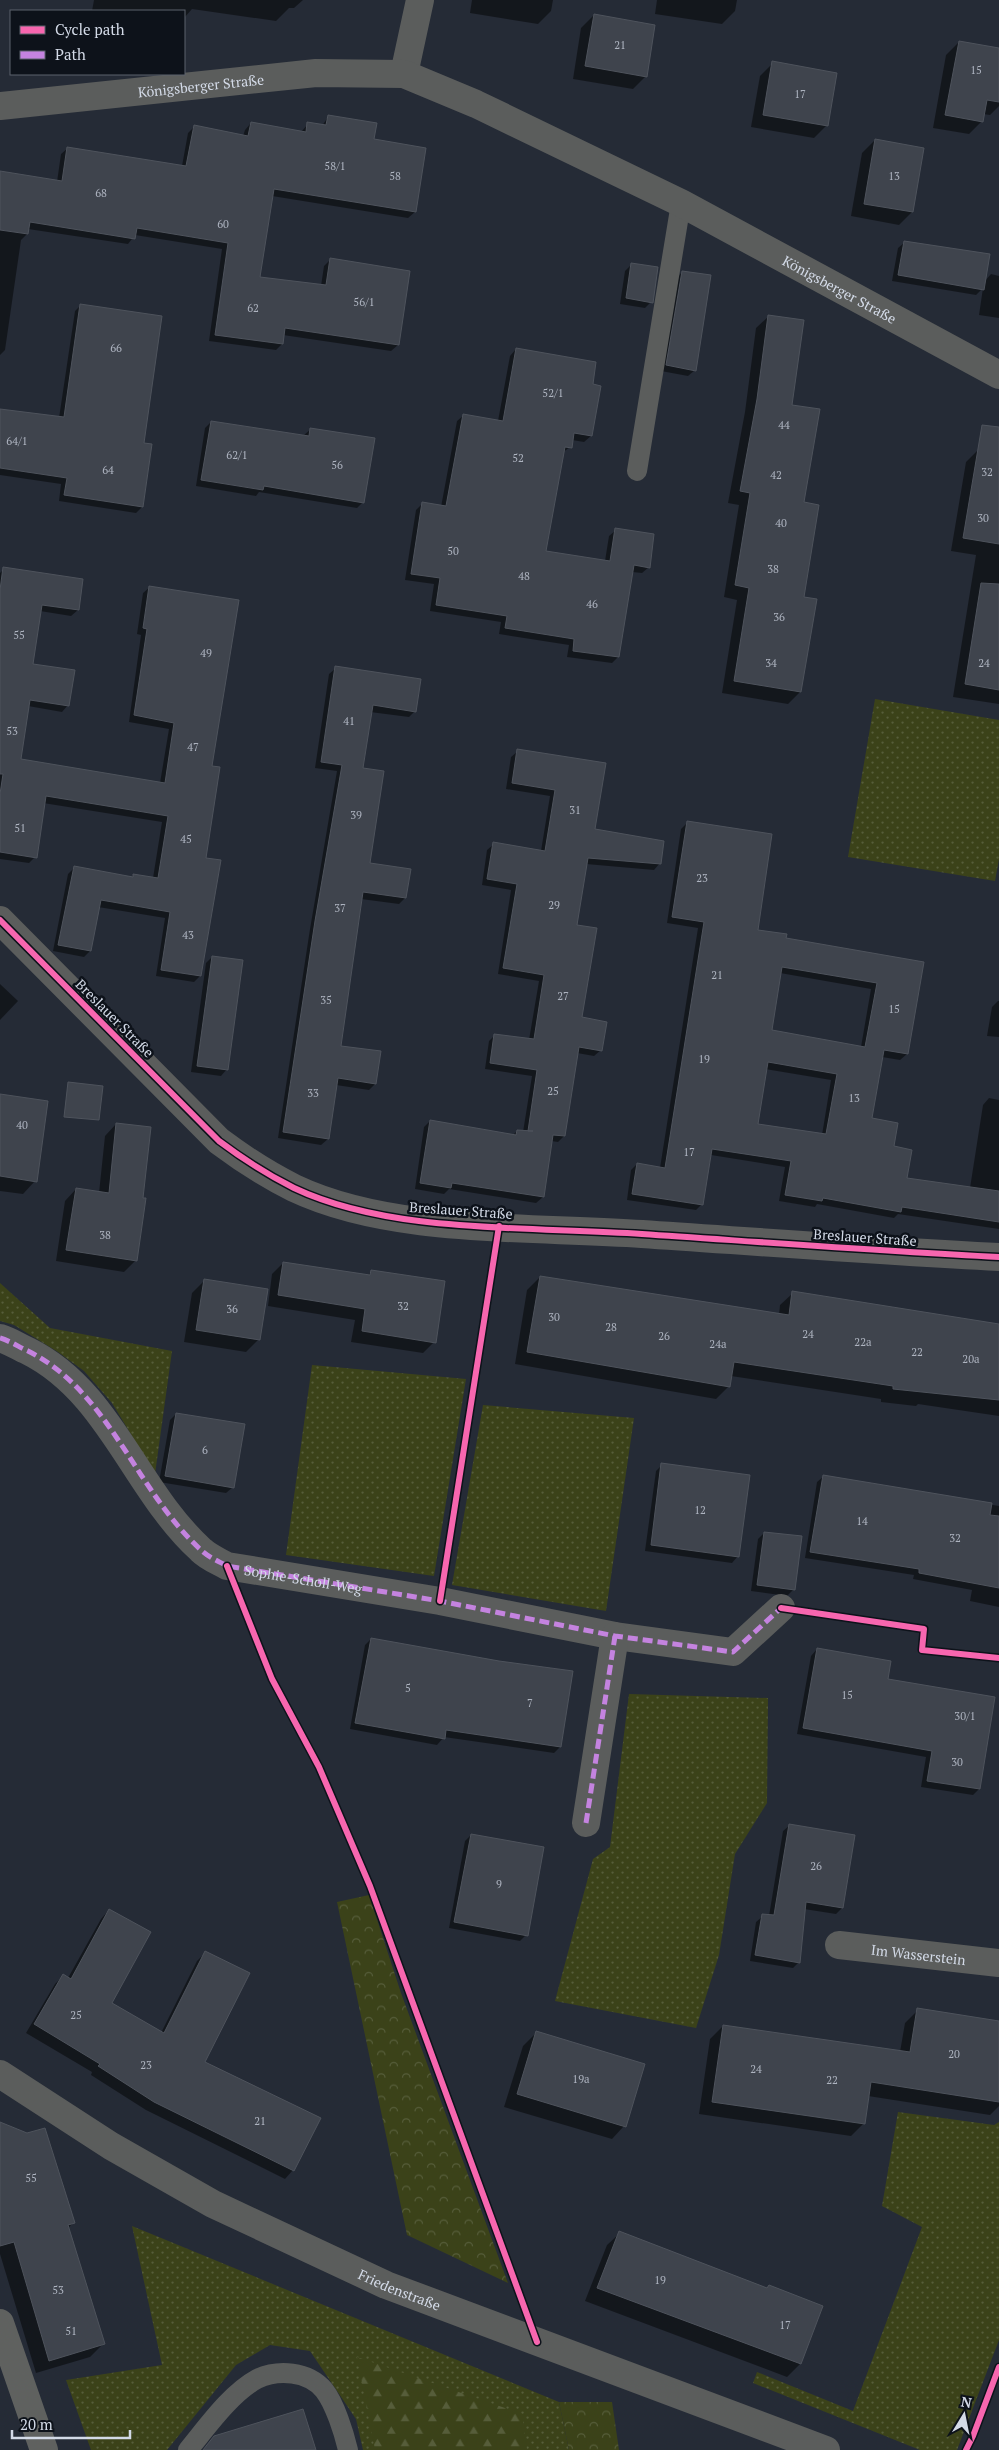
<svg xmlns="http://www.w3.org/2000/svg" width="999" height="2450" viewBox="0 0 999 2450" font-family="'PT Serif',serif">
	<defs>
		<pattern id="grass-dots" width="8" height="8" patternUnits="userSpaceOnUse" patternTransform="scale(1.25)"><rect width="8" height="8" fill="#3b4219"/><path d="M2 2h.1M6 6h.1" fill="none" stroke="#565d3a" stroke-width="1.8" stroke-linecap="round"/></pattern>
		<pattern id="forest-firs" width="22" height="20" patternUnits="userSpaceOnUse" patternTransform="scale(1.25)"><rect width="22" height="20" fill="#3b4219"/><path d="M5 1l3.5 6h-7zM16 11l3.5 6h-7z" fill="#565d3a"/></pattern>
		<pattern id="park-crowns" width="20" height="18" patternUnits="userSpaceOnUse" patternTransform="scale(1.25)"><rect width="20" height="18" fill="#3b4219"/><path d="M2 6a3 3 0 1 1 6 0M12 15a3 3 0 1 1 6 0" fill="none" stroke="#565d3a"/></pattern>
	</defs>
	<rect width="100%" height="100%" fill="#252b36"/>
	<g fill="url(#grass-dots)">
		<polygon points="875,699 999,720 999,859 995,881 848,857"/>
		<polygon points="0,1283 50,1328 172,1351 155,1474 112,1403 84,1371 58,1352 14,1325 0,1321"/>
		<polygon points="312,1365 466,1379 434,1576 286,1555"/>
		<polygon points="483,1405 634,1418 606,1611 452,1585"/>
		<polygon points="629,1694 768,1698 767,1803 735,1854 719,1955 696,2028 555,2001 593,1859 610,1847"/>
		<polygon points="898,2112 994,2125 999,2122 999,2340 957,2450 920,2450 753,2383 757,2372 853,2411 922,2227 882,2206"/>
		<polygon points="132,2226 559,2402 569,2450 363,2450 356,2419 310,2351 270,2345 236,2365 167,2450 91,2450 66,2380 162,2365"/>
	</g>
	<polygon fill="url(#forest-firs)" points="357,2357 522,2414 527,2450 375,2450"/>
	<g fill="url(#park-crowns)">
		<polygon points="369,1895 401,1993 508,2283 407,2235 337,1902"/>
		<polygon points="559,2402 612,2402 619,2450 569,2450"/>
	</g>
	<g fill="#0007" fill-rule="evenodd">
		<polygon points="94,0 303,0 294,8 289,8 276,21 192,9 184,18 184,11 92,11"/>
		<polygon points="472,0 553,0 551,11 538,24 470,13"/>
		<polygon points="657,0 737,0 735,11 722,24 655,14"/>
		<polygon points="594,15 646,76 633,89 573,79 581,28"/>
		<polygon points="959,42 999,49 999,106 990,115 983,114 982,121 969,134 933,128 946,55"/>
		<polygon points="773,63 827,125 814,138 751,127 760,76"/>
		<polygon points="328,117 373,140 415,212 408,218 272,196 258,278 321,286 324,266 330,260 398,345 391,351 283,335 282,344 276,350 209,341 222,249 135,235 128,244 28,229 27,234 21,240 5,350 0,355 0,172 57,182 61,154 68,148 182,166 188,133 194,127 243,136 245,130 251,123 301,132 308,124 322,126"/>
		<polygon points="875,140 923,149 912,212 899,225 851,216 862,153"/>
		<polygon points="905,242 984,282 991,274 999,276 999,318 979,315 983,288 976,295 892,281 898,248"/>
		<polygon points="632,264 651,302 645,308 620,304 625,271"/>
		<polygon points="682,272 695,370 688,376 661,371 676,279"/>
		<polygon points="81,305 142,444 142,507 136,513 59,501 61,484 0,475 0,410 59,418 75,311"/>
		<polygon points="769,316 803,503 800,692 788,704 722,693 737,600 724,597 739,505 728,503 745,412 756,328"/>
		<polygon points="516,349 591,385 591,436 584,442 572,440 570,447 562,453 545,552 605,561 609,536 616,530 649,567 642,573 632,572 618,657 612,663 567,657 569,645 499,634 501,622 430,611 434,584 405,580 416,510 422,504 441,507 457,421 464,415 498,421 510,356"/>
		<polygon points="211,422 304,435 311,429 363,502 357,508 259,492 256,496 196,486 205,428"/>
		<polygon points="979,449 999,452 999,704 953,697 976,555 951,551 966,462"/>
		<polygon points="4,569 82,581 78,610 71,616 40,611 32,665 68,705 62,712 28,706 17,760 160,783 169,729 129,722 141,635 137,634 143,593 150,587 211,767 204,859 200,976 194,982 156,976 165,918 98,907 90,951 84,957 53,951 68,874 74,868 131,878 133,875 153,878 162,822 43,803 35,857 29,863 0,859 0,573"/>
		<polygon points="336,668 415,711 409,717 370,712 362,769 368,864 405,898 399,904 361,899 340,1047 375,1084 369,1090 336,1085 328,1139 321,1145 278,1138 310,929 337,771 315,768 329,674"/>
		<polygon points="518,751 594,830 660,863 654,870 586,864 576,926 581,1018 601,1050 594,1056 577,1053 564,1136 558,1142 551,1141 543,1197 536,1203 449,1189 444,1194 415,1189 424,1127 430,1121 513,1135 517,1131 523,1132 532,1076 485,1069 489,1041 495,1035 529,1040 539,981 498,974 511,890 482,885 487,850 494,844 541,851 550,796 506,789 511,757"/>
		<path d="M688,822l68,109 29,8 138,24 -16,91 -7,6 -18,-3 -11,62 21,28 14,32 64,9 13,-83 6,-7 10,2v129l-101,-15 -4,4 -77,-14 -2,3 -36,-6 6,-34 -74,-12 -9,49 -6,6 -69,-10 4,-30 6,-6 23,4 38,-240 -31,-5 14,-94zM780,973l91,16 -10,58 -90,-16zM765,1069l66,11 -9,55 -65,-10z"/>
		<polygon points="212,957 227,1069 221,1076 191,1072 206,963"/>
		<polygon points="0,984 18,1001 0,1020"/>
		<polygon points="998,1001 999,1001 999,1037 987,1036 992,1007"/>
		<polygon points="0,1096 35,1181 23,1194 0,1191"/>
		<polygon points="116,1124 136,1260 124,1272 56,1261 65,1201 76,1189 99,1193 105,1136"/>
		<polygon points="283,1263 367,1276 372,1271 434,1342 423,1353 351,1342 355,1320 268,1306 272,1274"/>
		<polygon points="540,1277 779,1315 780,1305 793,1293 999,1325 999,1416 918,1404 916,1406 881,1402 881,1399 731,1376 729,1386 716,1399 515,1364 527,1290"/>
		<polygon points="205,1280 259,1339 246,1352 184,1342 192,1293"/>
		<polygon points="176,1414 233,1487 226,1493 159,1482 170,1420"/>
		<polygon points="662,1465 738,1556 732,1563 645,1551 656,1471"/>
		<polygon points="824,1476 999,1506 999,1607 970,1601 972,1590 913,1579 914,1575 805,1558 817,1482"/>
		<polygon points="764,1533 794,1589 787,1596 751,1591 758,1539"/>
		<polygon points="371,1639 560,1747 554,1753 444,1737 437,1745 350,1729 365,1645"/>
		<polygon points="817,1649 886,1680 979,1789 973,1795 921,1787 926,1757 797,1734 811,1656"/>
		<polygon points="790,1825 842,1908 836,1914 804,1909 799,1962 793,1968 750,1961 756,1922 763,1916 769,1916 783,1831"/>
		<polygon points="471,1835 526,1935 520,1941 449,1928 465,1841"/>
		<polygon points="109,1910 110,2003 161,2033 197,1961 205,1953 204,2063 293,2170 285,2179 146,2110 91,2075 92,2072 26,2033 55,1984 63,1976 68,1978 101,1919"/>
		<polygon points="918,2010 999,2022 999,2106 990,2115 868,2096 864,2123 851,2136 699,2114 710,2039 723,2026 900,2052 905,2023"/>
		<polygon points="536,2033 624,2126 612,2139 504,2107 523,2046"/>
		<polygon points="0,2124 74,2222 68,2228 103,2344 90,2357 36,2373 0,2254"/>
		<polygon points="620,2233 766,2289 821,2307 800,2364 787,2377 585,2301 607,2245"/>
	</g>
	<g fill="#3f444d" stroke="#4e535c" fill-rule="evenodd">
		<polygon points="594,14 655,25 647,77 585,66"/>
		<polygon points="959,41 999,48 999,102 987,100 983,122 945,115"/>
		<polygon points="772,61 837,73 828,126 763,115"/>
		<polygon points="328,115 377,123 374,139 426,148 416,212 274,189 260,277 326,285 330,258 410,271 399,345 285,328 283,344 215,335 228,243 137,228 135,239 30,222 28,234 0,230 0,171 62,181 67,147 186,166 194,125 248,136 251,122 306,132 307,122 326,125"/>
		<polygon points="875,139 924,148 913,212 864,204"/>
		<polygon points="904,241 990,254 984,290 898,275"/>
		<polygon points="631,263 658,267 653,303 626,298"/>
		<polygon points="682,271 711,275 696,371 666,365"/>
		<polygon points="80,304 162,316 144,443 152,444 143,507 64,495 67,478 0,468 0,409 64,417"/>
		<polygon points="768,315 804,320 792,405 820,409 804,502 819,505 804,597 817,599 801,692 734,681 749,588 735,585 750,493 740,491 757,399"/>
		<polygon points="516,348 596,362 593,384 601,386 592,436 574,433 572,448 565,447 546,551 610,561 615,528 654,534 650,568 634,565 619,657 573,651 574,639 505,628 507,616 436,605 440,578 411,574 422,502 446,506 463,414 503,421"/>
		<polygon points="211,421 309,436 310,428 375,438 364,503 264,486 263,490 201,480"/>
		<polygon points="982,425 999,427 999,544 963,538"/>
		<polygon points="3,567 83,579 79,610 42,605 33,664 75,670 69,706 30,700 21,759 165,783 174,723 134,715 147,629 143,628 149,586 239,600 212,766 220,767 206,858 221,860 201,976 161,970 170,912 101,900 91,951 58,945 74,866 133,877 133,874 158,878 168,816 46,796 37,858 0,852 0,794 3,774 0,774 0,590"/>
		<polygon points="981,583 999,584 999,690 965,684"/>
		<polygon points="335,666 421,679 416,712 373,705 363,768 384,771 370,863 411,869 406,898 363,892 341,1046 381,1051 376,1084 338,1078 329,1139 283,1132 315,921 342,765 321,762"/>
		<polygon points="517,749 606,763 595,829 664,841 661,864 588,858 577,925 597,928 582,1017 607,1022 602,1051 579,1047 565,1136 553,1135 544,1197 452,1183 451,1188 420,1183 430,1120 516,1135 517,1130 533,1131 528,1131 537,1070 490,1063 494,1034 534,1039 544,975 503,968 517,884 487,879 493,842 545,851 555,790 512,783"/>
		<path d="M687,821l85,13 -14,96 29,4 -1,4 138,24 -16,92 -24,-4 -12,68 26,5 -4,23 18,4 -5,28 92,13v31l-97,-15 -1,5 -78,-14 -1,3 -37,-6 6,-34 -79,-12 -9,56 -71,-11 5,-31 28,5 39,-246 -32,-5zM782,967l95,16 -12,64 -93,-17zM768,1062l69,12 -11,60 -68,-10z"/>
		<polygon points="212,956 243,960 228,1070 197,1066"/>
		<polygon points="68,1082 103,1086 99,1120 64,1117"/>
		<polygon points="0,1094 48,1101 37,1182 0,1176"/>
		<polygon points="116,1123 151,1127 143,1198 146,1198 137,1261 66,1250 76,1188 109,1193"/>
		<polygon points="283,1262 370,1275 371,1270 445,1281 436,1343 362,1331 365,1309 278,1295"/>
		<polygon points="540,1276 789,1315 792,1291 999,1324 999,1400 893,1389 893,1386 734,1362 730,1387 527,1352"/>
		<polygon points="204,1279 268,1289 260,1340 196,1330"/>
		<polygon points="176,1413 245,1424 234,1488 165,1476"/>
		<polygon points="661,1463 750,1475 739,1557 651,1545"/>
		<polygon points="823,1475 992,1503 990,1515 999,1516 999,1588 919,1573 919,1569 810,1552"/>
		<polygon points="764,1532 802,1536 795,1590 757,1585"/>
		<polygon points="371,1638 499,1661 573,1671 561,1747 446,1730 445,1739 355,1723"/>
		<polygon points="817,1648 891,1661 888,1679 995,1697 980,1789 927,1781 932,1751 803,1728"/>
		<polygon points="789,1824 855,1835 843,1908 806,1902 800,1963 755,1955 762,1914 774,1915"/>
		<polygon points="471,1834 544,1847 528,1936 454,1922"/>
		<polygon points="109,1909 151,1932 112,2003 164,2033 205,1951 250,1973 205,2062 321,2118 294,2171 154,2102 98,2066 100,2064 34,2024 63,1974 71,1979"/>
		<polygon points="917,2008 999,2021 999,2102 871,2082 865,2124 712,2102 723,2025 910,2052"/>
		<polygon points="536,2031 645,2064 626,2127 517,2094"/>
		<polygon points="0,2122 27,2133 45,2128 75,2223 68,2225 105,2344 49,2361 14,2242 0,2246"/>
		<polygon points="619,2231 767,2288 769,2285 823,2306 801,2364 597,2288"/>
		<polygon points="303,2409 316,2450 203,2450 214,2436"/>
	</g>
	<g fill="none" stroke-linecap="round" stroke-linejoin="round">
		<g stroke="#5b5d5c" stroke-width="20">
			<polyline points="637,471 681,203"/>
			<path d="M188,2450c19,-23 43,-57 69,-71 21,-10 51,-8 67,11 11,14 20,43 24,60"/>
		</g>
		<g stroke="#5b5d5c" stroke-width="28">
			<polyline points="404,74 420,0"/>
			<path id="s1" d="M0,106l316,-33 88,1 72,30 205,99 318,172"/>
			<path d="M0,920l219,221c24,18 49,34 75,47 99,47 240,38 348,46 119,8 238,17 357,23"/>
			<path d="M0,1338c10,3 19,9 28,13 82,41 107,139 173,199 7,7 17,11 26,16l213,35 175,35 118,16 48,-44"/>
			<polyline points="586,1823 615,1636"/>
			<path id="s2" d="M839,1945l160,18"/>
			<path id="s3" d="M0,2074l111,72 102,58 173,81 440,165"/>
		</g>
		<polyline stroke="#5f615f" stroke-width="28" points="0,2323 44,2450"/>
		<g stroke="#c483df" stroke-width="5" stroke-dasharray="10 5" stroke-linecap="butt">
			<path id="s4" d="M0,1338c10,3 19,9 28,13 82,41 107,139 173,199 7,7 17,11 26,16l213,35 175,35 118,16 48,-44"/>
			<polyline points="586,1823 615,1636"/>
		</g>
		<g stroke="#0d121a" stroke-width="9">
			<g id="cycleway">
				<path d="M0,920l219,221c24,18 49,34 75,47 99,47 240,38 348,46 119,8 238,17 357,23"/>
				<polyline points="227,1566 272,1679 319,1767 370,1886 537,2342"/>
				<polyline points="440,1601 499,1226"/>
				<polyline points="781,1608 924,1629 922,1650 999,1658"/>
				<polyline points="966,2450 973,2436 999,2367"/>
			</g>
		</g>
		<use href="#cycleway" stroke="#f766af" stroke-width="6"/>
	</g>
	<g text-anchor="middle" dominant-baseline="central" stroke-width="5" stroke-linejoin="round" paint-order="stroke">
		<g font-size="11" fill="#aeb4c0">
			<text x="620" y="45">21</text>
			<text x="976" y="70">15</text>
			<text x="800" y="94">17</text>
			<text x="335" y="166">58/1</text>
			<text x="395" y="176">58</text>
			<text x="894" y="176">13</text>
			<text x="101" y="193">68</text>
			<text x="223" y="224">60</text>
			<text x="364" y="302">56/1</text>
			<text x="253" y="308">62</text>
			<text x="116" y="348">66</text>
			<text x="553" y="393">52/1</text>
			<text x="784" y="425">44</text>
			<text x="17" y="441">64/1</text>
			<text x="237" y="455">62/1</text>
			<text x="518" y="458">52</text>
			<text x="337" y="465">56</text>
			<text x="108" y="470">64</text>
			<text x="987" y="472">32</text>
			<text x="776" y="475">42</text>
			<text x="983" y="518">30</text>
			<text x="781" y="523">40</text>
			<text x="453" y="551">50</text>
			<text x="773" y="569">38</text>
			<text x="524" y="576">48</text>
			<text x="592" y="604">46</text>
			<text x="779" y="617">36</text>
			<text x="19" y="635">55</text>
			<text x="206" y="653">49</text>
			<text x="771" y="663">34</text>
			<text x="984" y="663">24</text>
			<text x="349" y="721">41</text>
			<text x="12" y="731">53</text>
			<text x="193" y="747">47</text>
			<text x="575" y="810">31</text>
			<text x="356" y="815">39</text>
			<text x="20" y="828">51</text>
			<text x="186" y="839">45</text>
			<text x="702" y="878">23</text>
			<text x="554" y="905">29</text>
			<text x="340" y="908">37</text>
			<text x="188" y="935">43</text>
			<text x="717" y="975">21</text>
			<text x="563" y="996">27</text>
			<text x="326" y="1000">35</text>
			<text x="894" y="1009">15</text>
			<text x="704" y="1059">19</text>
			<text x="553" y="1091">25</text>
			<text x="313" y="1093">33</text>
			<text x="854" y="1098">13</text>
			<text x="22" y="1125">40</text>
			<text x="689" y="1152">17</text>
			<text x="105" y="1235">38</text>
			<text x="403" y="1306">32</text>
			<text x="232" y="1309">36</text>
			<text x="554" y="1317">30</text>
			<text x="611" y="1327">28</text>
			<text x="808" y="1334">24</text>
			<text x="664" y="1336">26</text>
			<text x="863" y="1342">22a</text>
			<text x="718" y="1344">24a</text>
			<text x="917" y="1352">22</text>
			<text x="971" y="1359">20a</text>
			<text x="205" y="1450">6</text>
			<text x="700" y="1510">12</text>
			<text x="862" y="1521">14</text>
			<text x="955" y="1538">32</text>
			<text x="408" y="1688">5</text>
			<text x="847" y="1695">15</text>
			<text x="530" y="1703">7</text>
			<text x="965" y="1716">30/1</text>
			<text x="957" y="1762">30</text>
			<text x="816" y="1866">26</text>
			<text x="499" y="1884">9</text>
			<text x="76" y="2015">25</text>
			<text x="954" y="2054">20</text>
			<text x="146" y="2065">23</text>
			<text x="756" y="2069">24</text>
			<text x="581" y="2079">19a</text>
			<text x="832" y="2080">22</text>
			<text x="260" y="2121">21</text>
			<text x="31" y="2178">55</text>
			<text x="660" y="2280">19</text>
			<text x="58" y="2290">53</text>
			<text x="785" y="2325">17</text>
			<text x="71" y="2331">51</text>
		</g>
		<g font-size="14" fill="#d3dae7" stroke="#0d121a">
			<text stroke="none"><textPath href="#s1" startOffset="202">Königsberger Straße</textPath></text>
			<text stroke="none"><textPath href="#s1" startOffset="892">Königsberger Straße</textPath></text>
			<text transform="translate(115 1018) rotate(45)">Breslauer Straße</text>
			<text transform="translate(461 1210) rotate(4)">Breslauer Straße</text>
			<text transform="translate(865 1237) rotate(4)">Breslauer Straße</text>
			<text stroke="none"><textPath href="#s4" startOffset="405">Sophie-Scholl-Weg</textPath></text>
			<text stroke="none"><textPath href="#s2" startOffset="80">Im Wasserstein</textPath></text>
			<text stroke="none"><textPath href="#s3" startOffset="455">Friedenstraße</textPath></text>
		</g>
	</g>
	<rect x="10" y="10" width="175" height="65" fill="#0d121a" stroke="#5c626c"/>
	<rect x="20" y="26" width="25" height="8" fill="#f766af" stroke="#5c626c"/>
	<text x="55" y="35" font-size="15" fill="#d3dae7">Cycle path</text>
	<rect x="20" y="51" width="25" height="8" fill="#c483df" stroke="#5c626c"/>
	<text x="55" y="60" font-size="15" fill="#d3dae7">Path</text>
	<g transform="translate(964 2415) rotate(10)" stroke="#0d121a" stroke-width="4" paint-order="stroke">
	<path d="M0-4L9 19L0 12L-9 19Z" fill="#d3dae7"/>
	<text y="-8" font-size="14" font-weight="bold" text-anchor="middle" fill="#d3dae7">N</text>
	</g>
	<path d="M12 2430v8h118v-8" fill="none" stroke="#d3dae7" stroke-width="2.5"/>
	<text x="20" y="2430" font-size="15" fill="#d3dae7" stroke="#0d121a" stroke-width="4" paint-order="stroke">20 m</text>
</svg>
